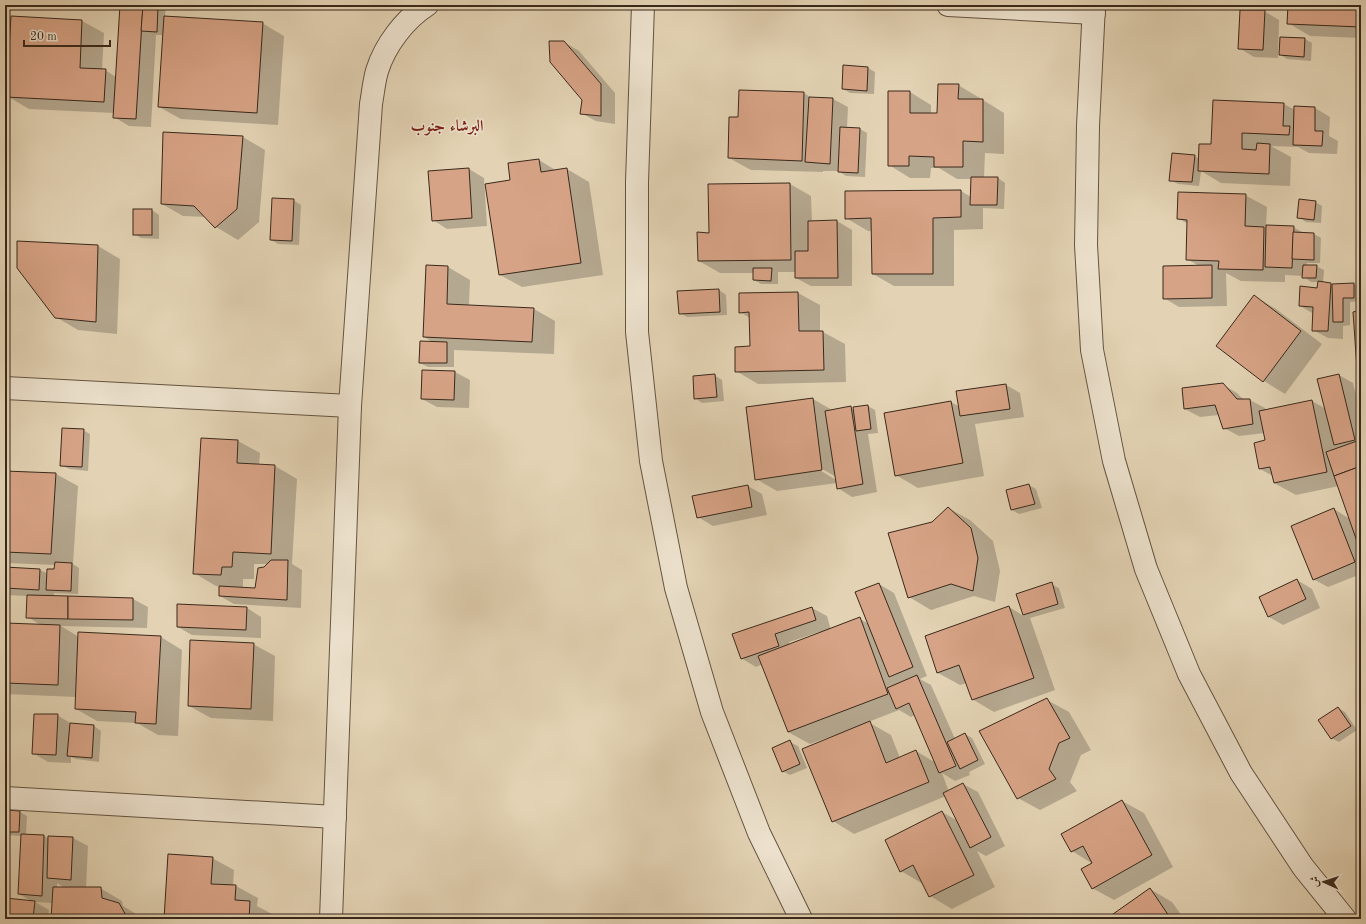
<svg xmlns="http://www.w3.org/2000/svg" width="1366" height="924" viewBox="0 0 1366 924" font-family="'Old Standard TT',Amiri,serif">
	<rect width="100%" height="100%" fill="#e3d3b4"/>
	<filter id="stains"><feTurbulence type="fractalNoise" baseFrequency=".005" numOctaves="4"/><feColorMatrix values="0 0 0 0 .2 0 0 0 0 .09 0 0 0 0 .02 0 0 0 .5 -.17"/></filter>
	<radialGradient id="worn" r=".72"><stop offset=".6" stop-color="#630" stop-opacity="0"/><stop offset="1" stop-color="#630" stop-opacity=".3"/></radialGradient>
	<g fill="#0003" fill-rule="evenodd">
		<polygon points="121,5 144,6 144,5 166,5 165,17 262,23 284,36 278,125 181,119 159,107 164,35 156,35 151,127 129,126 114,117 114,113 29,109 7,96 12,17 82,21 104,33 102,70 105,70 116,77"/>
		<polygon points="1215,5 1361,5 1361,38 1310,36 1288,23 1289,8"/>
		<polygon points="1264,11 1279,20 1278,58 1254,57 1239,48"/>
		<polygon points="1305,39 1312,43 1311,61 1287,59 1279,54"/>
		<polygon points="564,42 579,51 615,93 615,124 596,121 581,113 583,100"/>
		<polygon points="868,68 875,72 874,94 850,93 843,89"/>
		<polygon points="958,85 980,98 980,100 983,100 1004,113 1004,154 985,153 984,178 998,178 1005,183 1004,209 983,208 983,229 954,230 954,286 894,286 873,274 872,231 868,231 846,218 846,192 961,191 971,197 972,179 957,179 939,168 931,168 930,178 910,178 889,165 910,92 931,105 931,114 938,114"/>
		<polygon points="804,93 812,98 833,99 848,107 847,128 860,129 867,133 865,177 846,176 838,171 823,171 823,172 751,170 729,158 739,118"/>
		<polygon points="1284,104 1295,110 1295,107 1315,108 1330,117 1329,136 1338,141 1337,154 1309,153 1298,147 1271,146 1291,157 1290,186 1221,183 1201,171 1199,186 1178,184 1170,180 1194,156 1200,159 1212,145"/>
		<polygon points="164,133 243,137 265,150 259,222 238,240 216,227 207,217 183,216 162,204"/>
		<polygon points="539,160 557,171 567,169 589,182 603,275 522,287 500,275 512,181"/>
		<polygon points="469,169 484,178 487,226 447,229 433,220 429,172"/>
		<polygon points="790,184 811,196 812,222 837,221 852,230 852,286 811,286 796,278 796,272 778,272 778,284 761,284 754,280 754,273 720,273 699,261 710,234"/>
		<polygon points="1245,195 1267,207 1266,226 1293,227 1304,233 1314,234 1321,238 1320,263 1307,263 1307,266 1316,266 1324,270 1323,283 1331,284 1334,285 1354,284 1361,289 1361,301 1350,302 1350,325 1343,326 1343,339 1328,338 1313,330 1314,314 1300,306 1318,289 1319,282 1311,282 1304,277 1304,276 1285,275 1285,282 1241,281 1226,273 1227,306 1179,307 1164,298 1199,266 1187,259 1188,224 1178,218"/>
		<polygon points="293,200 301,205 299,245 278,244 271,240"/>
		<polygon points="1315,202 1322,206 1321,223 1306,222 1299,217"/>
		<polygon points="152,210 159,215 159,239 141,238 134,234"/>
		<polygon points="18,242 98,246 120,259 117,334 78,330 56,317"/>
		<polygon points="427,266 448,267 470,280 469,306 534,309 555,321 554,354 454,350 454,367 428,367 420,363 434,343 424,337"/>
		<polygon points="719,290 726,295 727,315 687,317 680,313"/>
		<polygon points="798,293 820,305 820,332 823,332 845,344 846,382 758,384 736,371 751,347 750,318 740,312"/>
		<polygon points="1254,296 1276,309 1322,344 1285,394 1264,381 1217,345"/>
		<polygon points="423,371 455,372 470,380 469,408 437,407 422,399"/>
		<polygon points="714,375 722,380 724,401 702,403 695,398"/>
		<polygon points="1339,375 1353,383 1361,415 1361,574 1328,587 1313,579 1334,509 1350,519 1339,486 1296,495 1274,483 1273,476 1260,469 1266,441 1265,433 1239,436 1224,428 1219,415 1200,417 1185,409 1183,389 1222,384 1237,393 1244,400 1250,400 1265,408 1265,411 1312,401 1326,409"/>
		<polygon points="1006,385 1020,393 1024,417 975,424 984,476 918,488 896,475 951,402 960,407"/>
		<path d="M813,399l19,11 18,-3 4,3v-3l14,-1 7,4 3,23 -10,1 9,58 -25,5 -14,-9 -1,-5 -60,8 -21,-12zM819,467l17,10v3l-18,-11z"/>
		<polygon points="83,430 90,434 88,471 69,469 62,465"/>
		<path d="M202,439l36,2 22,12 -1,13h16l22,13 -5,85 10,6 -1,38 -67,-4 -14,-8v-10h-4l-22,-13zM254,564h14l-4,4 -8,21h-13v-10h11z"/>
		<polygon points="5,472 56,474 78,486 73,564 79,568 78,594 54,593 54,597 133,599 148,607 147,628 61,626 79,637 161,637 182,650 178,736 158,735 137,723 97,721 76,709 76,697 5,694 5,624 41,625 27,617 28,596 5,595 5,568 40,570 48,574 54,570 55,565 7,563 5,562"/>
		<polygon points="1029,485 1036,489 1042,508 1019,514 1012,510"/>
		<polygon points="748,486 762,494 767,515 713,526 698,517"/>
		<polygon points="948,508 970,520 993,541 1000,571 995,602 974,596 931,610 909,597 932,523"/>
		<polygon points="1297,580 1312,589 1320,608 1283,625 1269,617 1260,598"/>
		<path d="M879,584l15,9 33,83 -7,3 11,6 24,54 10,-5 7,4 13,26 -16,8 1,3 -15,6 -13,-8 7,19 14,-8 15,8 27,54 -19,10 -9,-5 18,36 -43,22 -22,-13 -7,-12 -22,-13 41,-59 16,9 -12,-25 -92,38 -21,-13 2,-86 -25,9 -22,-12 -25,-68 -7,3 -15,-9 -7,-23 78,-27 15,8 4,14 29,-11 9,5zM819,632v2l-29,11 -1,-3zM899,710l12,7 4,-2 21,48 -20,-12 -16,7 -9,-23 -23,-13z"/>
		<polygon points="1051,584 1059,588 1065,608 1030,618 1055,690 994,712 972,699 967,683 960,685 938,673 926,636 1009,607 1024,616 1018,594"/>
		<polygon points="247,608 261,617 261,638 192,635 178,627"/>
		<polygon points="253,644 275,656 273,721 211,718 189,706"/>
		<polygon points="1047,700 1069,712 1091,750 1081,755 1070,782 1077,791 1040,810 1018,798"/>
		<polygon points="1338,708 1345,712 1357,730 1339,742 1331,738"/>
		<polygon points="57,715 72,724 94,726 101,731 99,762 76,759 71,757 71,763 48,762 33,753"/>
		<polygon points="790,742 798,746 807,768 790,775 782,771"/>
		<polygon points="1122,801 1144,813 1173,867 1114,900 1092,888 1093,864 1072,851"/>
		<path d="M5,811l15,1 7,4 -1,19 18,1 5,3 24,-1 15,8 -2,42h14l22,13 1,5 18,11 1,2h-90l1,-16 -18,-1 14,8 -1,9h-43v-20l28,3 -14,-8 3,-58 -17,-1zM57,883l8,5h-8z"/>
		<polygon points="212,858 234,870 233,886 236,886 258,898 257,906 272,914 271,919 165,919"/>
		<polygon points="1150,889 1172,902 1184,919 1108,919"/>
		<polygon points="1221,915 1229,919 1216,919"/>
	</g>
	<g fill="#d7a386" stroke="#39291b">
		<polygon points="120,5 143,5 136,119 113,118"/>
		<polygon points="143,5 158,6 157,32 141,31"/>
		<polygon points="1288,5 1361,5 1361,27 1287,24"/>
		<polygon points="1240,10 1265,10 1263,50 1238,49"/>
		<polygon points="11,16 82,20 80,68 106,69 104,102 6,97"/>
		<polygon points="164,16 263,22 257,113 158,107"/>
		<polygon points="1280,37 1305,38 1304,57 1279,55"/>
		<polygon points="549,41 564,41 601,84 601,116 580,114 582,100 550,62"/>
		<polygon points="843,65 868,67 867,91 842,89"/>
		<polygon points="938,84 959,84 958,99 983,99 983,142 963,141 963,167 934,167 934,157 909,156 909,166 888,166 888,91 910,91 910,113 937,113"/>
		<polygon points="739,90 804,92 802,161 728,158 729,117 738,117"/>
		<polygon points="809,97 833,98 830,164 805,162"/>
		<polygon points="1213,100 1284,103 1283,126 1290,126 1289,135 1242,133 1242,149 1256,150 1257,143 1270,144 1269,174 1198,171 1199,144 1211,144"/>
		<polygon points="1294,106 1315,107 1315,131 1323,131 1322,146 1293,145"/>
		<polygon points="840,127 860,128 858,173 838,172"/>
		<polygon points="163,132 243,136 237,209 215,228 194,206 161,204"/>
		<polygon points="1172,153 1195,155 1192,182 1169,181"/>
		<polygon points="539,159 541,172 567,168 581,263 499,275 485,184 510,180 508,163"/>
		<polygon points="469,168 472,218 432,221 428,171"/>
		<polygon points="971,177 998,177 997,205 970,205"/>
		<polygon points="790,183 791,260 698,261 697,232 709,233 708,184"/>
		<polygon points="961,190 961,217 933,218 933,274 872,274 871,218 845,219 845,191"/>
		<polygon points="1178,192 1246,194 1245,226 1264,227 1263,270 1218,269 1219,261 1186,260 1187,220 1177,219"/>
		<polygon points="272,198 294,199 292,241 270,240"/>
		<polygon points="1299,199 1316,201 1314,220 1297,218"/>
		<rect x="133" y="209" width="19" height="26"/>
		<polygon points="1359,211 1361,211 1361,274"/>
		<polygon points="837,220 838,278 795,278 795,251 808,251 808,221"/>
		<polygon points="1266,225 1294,226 1292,268 1265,267"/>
		<polygon points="1293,232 1314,233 1314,260 1292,259"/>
		<polygon points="17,241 98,245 96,322 55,318 17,268"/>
		<polygon points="426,265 448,266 447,304 534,308 532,342 423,337"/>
		<polygon points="1212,265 1212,298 1163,299 1163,266"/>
		<polygon points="1303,265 1317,265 1316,278 1302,278"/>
		<polygon points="753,268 772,268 771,281 753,280"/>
		<polygon points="1318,281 1331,283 1328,331 1312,331 1313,307 1299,306 1300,286 1317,288"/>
		<polygon points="1354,283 1354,298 1343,298 1343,322 1333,322 1332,284"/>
		<polygon points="719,289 720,312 679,314 677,291"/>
		<polygon points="798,292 799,331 823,331 824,370 735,372 735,347 750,346 749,312 739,313 739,293"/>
		<polygon points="1254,295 1301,331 1263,382 1216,346"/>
		<polygon points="1361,310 1361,383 1358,383 1353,312"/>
		<polygon points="420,341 447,342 447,363 419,363"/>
		<polygon points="422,370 455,371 454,400 421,399"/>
		<polygon points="715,374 717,397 694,399 693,376"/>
		<polygon points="1339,374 1355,440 1334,445 1317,379"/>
		<polygon points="1223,383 1237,399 1250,399 1253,424 1223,429 1215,405 1184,409 1182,388"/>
		<polygon points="1006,384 1010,409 960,416 956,391"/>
		<polygon points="813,398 822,470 755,480 746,407"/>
		<polygon points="1312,400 1327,472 1274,483 1270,467 1259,469 1254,443 1265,440 1259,411"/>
		<polygon points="951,401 963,463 895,476 884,413"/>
		<polygon points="868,405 871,429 856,431 853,407"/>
		<polygon points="851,406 863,484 837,489 825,411"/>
		<polygon points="62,428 84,429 82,467 60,466"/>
		<polygon points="201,438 238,440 237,463 275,465 271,554 233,552 232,567 222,567 221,575 193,574"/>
		<polygon points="1357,441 1361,451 1361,466 1334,476 1326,452"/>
		<polygon points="1361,466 1361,550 1360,550 1334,476"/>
		<polygon points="5,471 56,473 51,554 5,552"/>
		<polygon points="1029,484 1035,504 1011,510 1006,490"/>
		<polygon points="748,485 752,507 697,518 692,496"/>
		<polygon points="948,507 971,528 978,558 973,591 951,584 908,598 888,533 932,522"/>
		<polygon points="1334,508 1355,562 1313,580 1291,526"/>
		<polygon points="271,560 288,560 287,600 219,596 219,586 255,588 258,568 264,567"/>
		<polygon points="55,562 72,563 71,591 46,590 47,569 54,569"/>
		<polygon points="5,567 40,569 39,590 5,588"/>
		<polygon points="1297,579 1306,599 1268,617 1259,597"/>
		<polygon points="1052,582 1058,604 1023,615 1016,594"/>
		<polygon points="879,583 913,667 889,677 855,592"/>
		<polygon points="27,595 68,596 68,619 26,618"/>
		<polygon points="68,596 133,598 133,620 68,619"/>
		<polygon points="177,604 247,607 246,630 177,627"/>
		<polygon points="1009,606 1034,678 972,700 959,665 937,673 925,636"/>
		<polygon points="812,607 816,620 775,634 779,646 741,659 732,634"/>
		<polygon points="860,617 888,694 788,732 758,656"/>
		<polygon points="5,623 60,625 58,685 5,683"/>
		<polygon points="78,632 161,636 156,724 135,723 136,712 75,709"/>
		<polygon points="190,640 254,643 251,709 188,706"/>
		<polygon points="917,675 956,766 939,773 909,703 896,709 887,688"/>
		<polygon points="1047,698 1070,738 1059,743 1049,769 1056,779 1017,799 979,731"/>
		<polygon points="1338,707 1351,726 1331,739 1318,720"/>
		<polygon points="34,714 58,714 56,755 32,754"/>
		<polygon points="870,721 886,763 916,750 929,782 832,822 802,749"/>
		<polygon points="70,723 94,725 92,758 67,756"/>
		<polygon points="965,733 978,760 960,769 947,742"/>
		<polygon points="790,740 800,764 782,772 772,748"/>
		<polygon points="963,783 991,837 970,848 943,793"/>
		<polygon points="1122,800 1152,855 1092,889 1081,869 1092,863 1083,846 1071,852 1061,834"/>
		<polygon points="5,810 20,811 19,832 5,832"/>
		<polygon points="942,811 974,875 929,897 913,865 900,872 885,840"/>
		<polygon points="21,834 44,835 42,896 18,894"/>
		<polygon points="48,836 73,837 71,880 47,878"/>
		<polygon points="168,854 213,857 211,884 236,885 235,900 250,901 249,919 164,919"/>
		<polygon points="53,887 101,887 102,898 119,903 128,919 51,919"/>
		<polygon points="1150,888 1171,919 1106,919"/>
		<polygon points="5,898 35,901 33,919 5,919"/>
		<polygon points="426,916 456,917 456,919 426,919"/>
	</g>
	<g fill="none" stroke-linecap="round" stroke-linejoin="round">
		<g stroke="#645441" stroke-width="24">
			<g id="minor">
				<polyline points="643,5 637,182 637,332 651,461 676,588 712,712 759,833 801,919"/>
				<polyline points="948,5 1094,13"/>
				<polyline points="1094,5 1088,126 1086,245 1092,350 1114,461 1146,569 1189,674 1241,773 1303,867 1345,919"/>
				<polyline points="5,388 350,406"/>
				<polyline points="5,798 335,817"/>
				<path d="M331,919l19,-513 21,-302c2,-11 3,-23 6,-33 8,-26 28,-52 50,-66"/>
			</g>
		</g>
		<use href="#minor" stroke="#ede2ce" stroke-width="22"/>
	</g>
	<g text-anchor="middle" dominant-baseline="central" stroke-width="3" stroke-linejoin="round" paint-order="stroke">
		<g font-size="16" font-weight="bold" fill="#7a1f14" stroke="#ede2ce">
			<text x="447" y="127">البرشاء جنوب</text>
		</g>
	</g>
	<rect width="1366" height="924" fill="none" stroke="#e3d3b4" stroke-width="20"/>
	<rect x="6" y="6" width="1354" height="912" fill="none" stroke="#39291b" stroke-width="2"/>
	<rect x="10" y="10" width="1346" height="904" fill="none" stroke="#39291b"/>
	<g transform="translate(1324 882) rotate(273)" stroke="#ede2ce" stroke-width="3" paint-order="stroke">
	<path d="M0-3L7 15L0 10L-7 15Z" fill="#39291b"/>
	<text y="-6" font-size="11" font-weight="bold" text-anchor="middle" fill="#39291b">ش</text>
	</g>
	<path d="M24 40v6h86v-6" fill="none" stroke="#39291b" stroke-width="2"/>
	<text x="30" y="40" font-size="12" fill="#39291b" stroke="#ede2ce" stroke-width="3" paint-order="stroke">20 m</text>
	<rect width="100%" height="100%" filter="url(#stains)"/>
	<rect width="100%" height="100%" fill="url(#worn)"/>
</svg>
